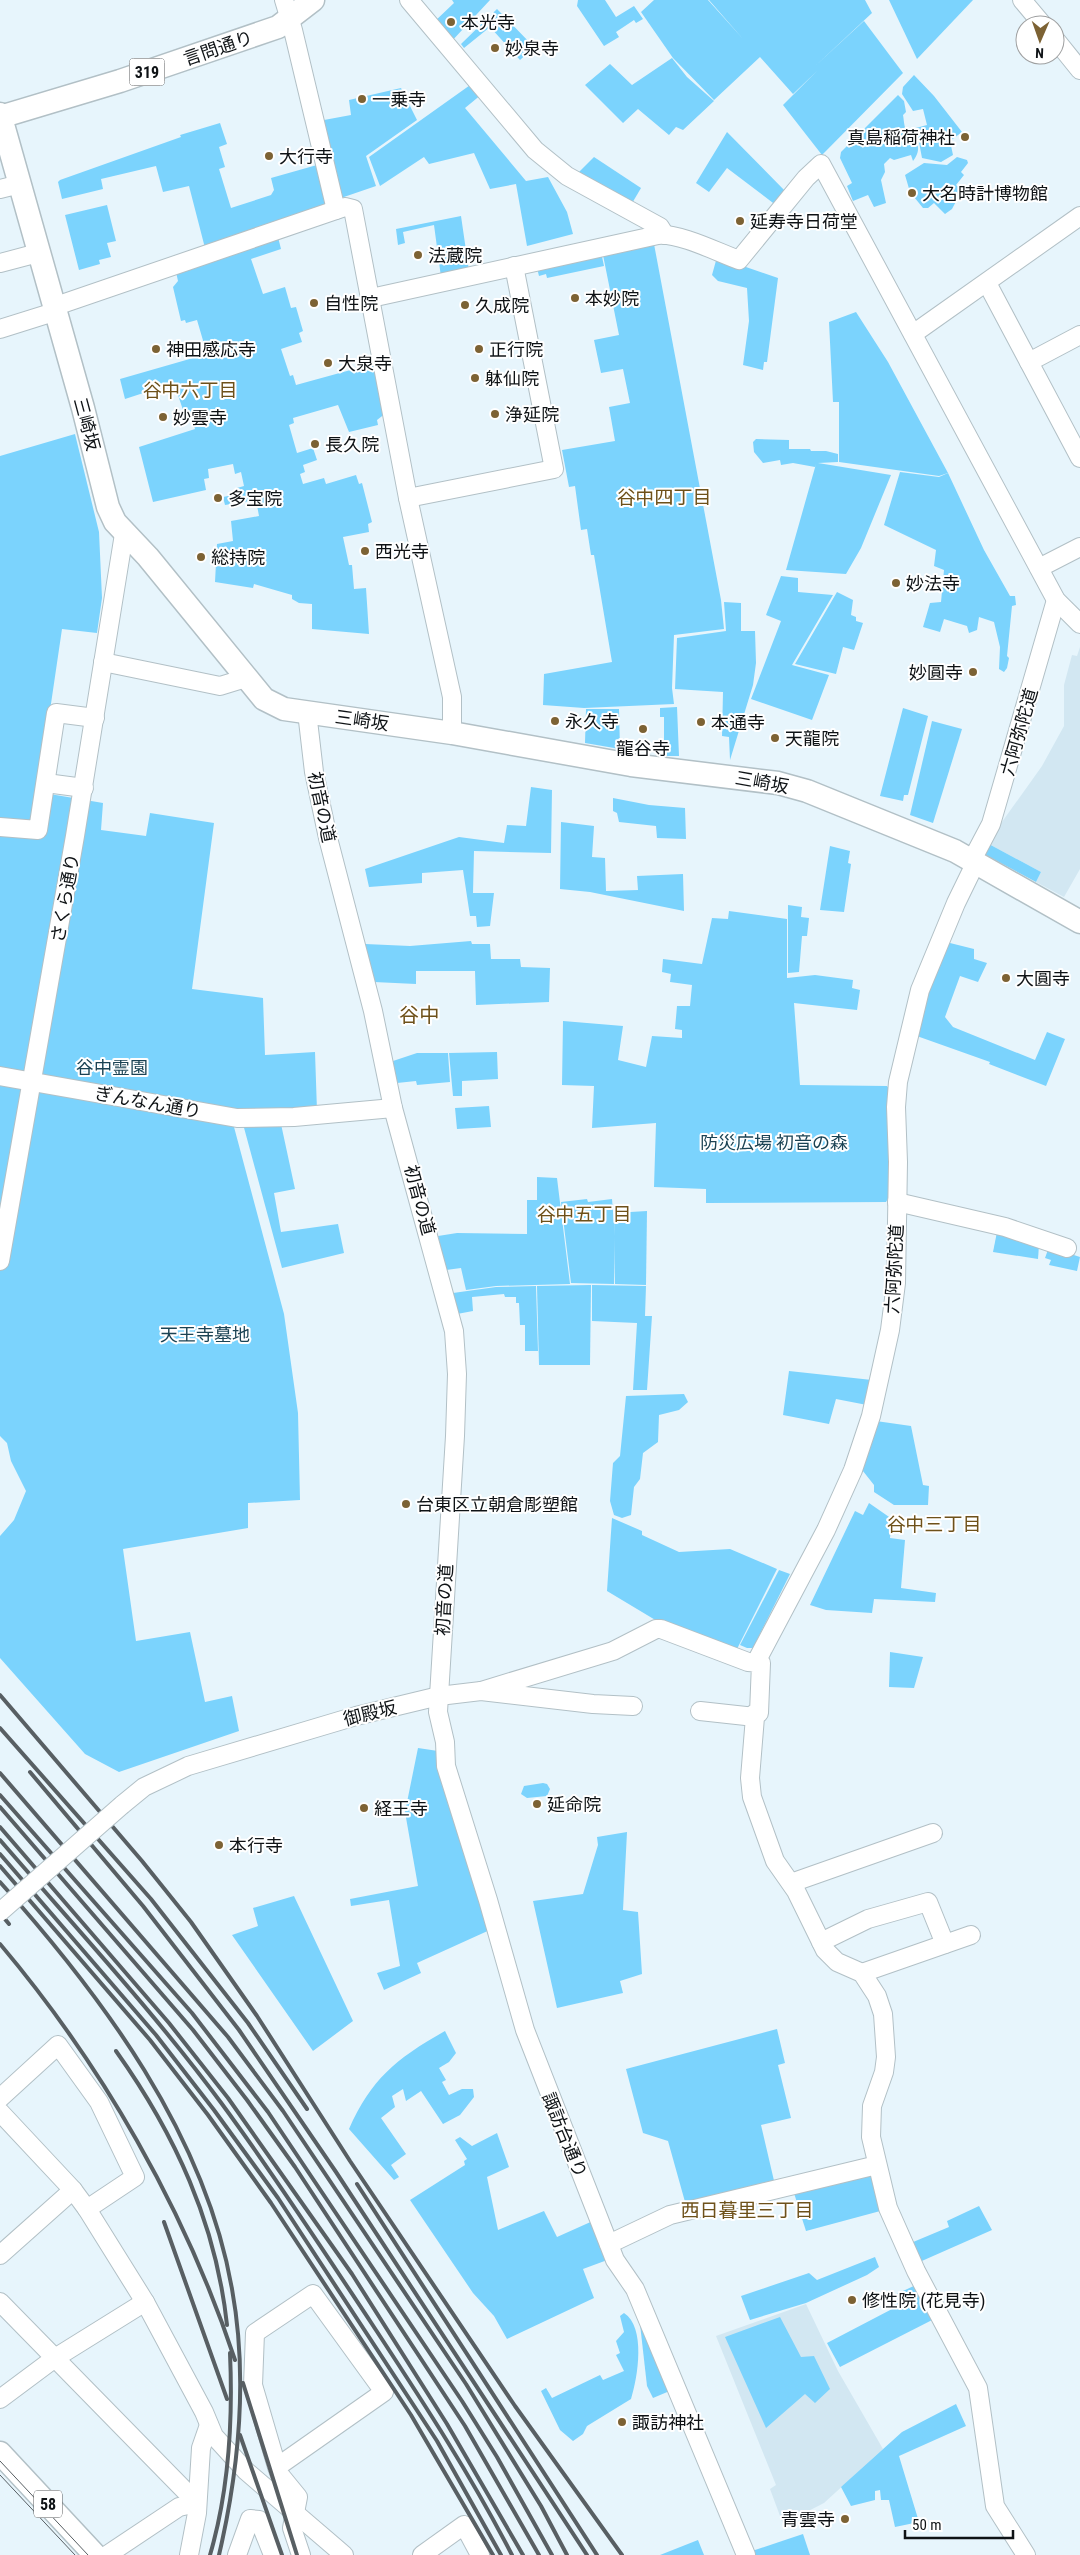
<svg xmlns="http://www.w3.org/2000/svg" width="1080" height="2555" viewBox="0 0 1080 2555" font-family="'Roboto Condensed','Noto Sans JP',sans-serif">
	<rect width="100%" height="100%" fill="#e7f5fc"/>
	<g fill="#d2e7f2">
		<polygon points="1080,647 1080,869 1064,897 1036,882 1041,872 987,843 1042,766 1064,726 1064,685 1072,655 1077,656"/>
		<polygon points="806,2304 838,2371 883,2449 824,2503 783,2524 770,2489 776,2485 716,2336"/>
	</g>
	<g fill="#7bd3fd">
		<polygon points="452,0 490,0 450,43 433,23 454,3"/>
		<polygon points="578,0 605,0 616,17 634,6 643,19 636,23 634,20 616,32 619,37 604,46 577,6"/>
		<polygon points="654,0 708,0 743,39 709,0 865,0 872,13 813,68 864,21 903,73 822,155 783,105 817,71 793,94 760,57 714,100 673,58 641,12"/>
		<polygon points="889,0 973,0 917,59"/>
		<polygon points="497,9 534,47 520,60 490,27 464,48 461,44"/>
		<polygon points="672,58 687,77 714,101 683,130 676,127 669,135 638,109 623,123 585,85 610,64 632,85"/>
		<polygon points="914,75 934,96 962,132 950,141 953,155 941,162 922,158 918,137 912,129 927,125 923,109 913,111 902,94 903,87"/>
		<polygon points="473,83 482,94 465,108 526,181 548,177 567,212 573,234 527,246 516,184 490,189 474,153 429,164 424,157 380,186 369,157"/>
		<polygon points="401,88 417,120 366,156 376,186 341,198 324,120 351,115 349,100"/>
		<path d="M898,95l6,6 2,11 -3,3c1,5 1,13 4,16 10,10 16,17 6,30l-2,-6 -17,5 -4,-2 -6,6 1,8 -4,8 5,23 -12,4 -6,-12 -15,6 -6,-15 5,-3 -12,-25 1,-6z"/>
		<polygon points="220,123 227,144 219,147 225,167 219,169 231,208 271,195 274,190 271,178 317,165 329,206 205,248 189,186 163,192 156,166 101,179 103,189 62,199 58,182 60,180 181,137 180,135"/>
		<polygon points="727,132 787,193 777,206 727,168 709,192 696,183"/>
		<polygon points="594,157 641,188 631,205 575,176"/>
		<polygon points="957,157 967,160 968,163 961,172 964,175 956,185 962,190 952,209 945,214 934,203 928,208 923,208 910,192 905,175 924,163 947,165"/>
		<polygon points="107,205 116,241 107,243 111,257 99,260 100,264 79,270 65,215"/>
		<polygon points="461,216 469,271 441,277 434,225 403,232 405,243 398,245 396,229"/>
		<polygon points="278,237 281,249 251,259 263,294 285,287 291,308 296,307 303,331 299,333 302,342 281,349 290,376 293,375 296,385 376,363 386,413 377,420 378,425 349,432 338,405 293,418 294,423 289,425 297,453 313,448 317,460 303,465 305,472 300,474 303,484 324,478 326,484 356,475 359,484 362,483 372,522 368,524 369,532 343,537 349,565 352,565 354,589 366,588 369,634 312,629 312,604 299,603 292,599 292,595 254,584 253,588 215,582 217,544 233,541 231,521 259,516 256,500 225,505 223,497 238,494 237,488 244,486 241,472 235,474 233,464 208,469 209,478 204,479 206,490 153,502 139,447 195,429 190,413 176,418 184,413 174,383 125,399 120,379 207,354 197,320 186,323 185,320 181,321 173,287 178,281 176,272"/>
		<polygon points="654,244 721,600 724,629 674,635 672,688 674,704 584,708 543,705 544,674 612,662 594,555 591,555 587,529 581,530 575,486 569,487 562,450 615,441 609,407 630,403 623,369 601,373 594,340 619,335 603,255"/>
		<polygon points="601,252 604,266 547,278 546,274 539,276 537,268"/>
		<polygon points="717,257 778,278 767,362 764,362 763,370 743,365 749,321 747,288 718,281 712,275"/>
		<polygon points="856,312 888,362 948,473 939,476 839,462 839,402 833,402 829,322"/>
		<polygon points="75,434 99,532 102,598 97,633 62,629 38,792 103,803 101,830 146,836 150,813 214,823 192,989 263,998 265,1055 315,1052 317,1111 230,1112 284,1314 298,1413 300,1500 248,1503 248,1528 123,1549 136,1641 190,1632 205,1702 232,1696 239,1731 119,1772 85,1754 0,1658 0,1536 14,1520 26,1491 11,1461 7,1443 0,1436 0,456"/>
		<polygon points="756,439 789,440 789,449 810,449 811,451 826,451 838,454 838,462 818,463 891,475 861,548 846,574 786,570 816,464 815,467 793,463 781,465 780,460 763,463 754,452 753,442"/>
		<polygon points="900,472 939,477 948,473 984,550 1010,596 1015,596 1016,605 1012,606 1007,656 1009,658 1007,668 1004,672 999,669 1000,647 994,622 979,617 977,630 969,633 967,626 944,619 940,632 923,627 930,603 941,602 944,570 934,566 936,550 884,525"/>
		<polygon points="781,576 798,578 798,592 833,595 792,665 829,675 812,720 751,699 781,621 766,615"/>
		<polygon points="837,592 853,600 851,615 856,617 856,621 863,623 854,650 843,647 836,674 795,664"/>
		<polygon points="724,602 741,603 741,631 755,631 756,663 753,685 730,760 729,737 722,736 723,692 675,689 677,638 726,631"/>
		<polygon points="677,707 679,756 664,756 664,717 660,717 660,708"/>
		<polygon points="903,708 928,716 908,795 904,795 903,801 880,796"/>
		<polygon points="586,709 619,709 620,749 585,743"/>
		<polygon points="932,721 962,729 933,823 910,815"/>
		<polygon points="531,787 552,790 551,853 474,851 473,893 494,893 490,926 477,927 476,916 470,916 463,870 422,873 422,883 369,887 365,869 459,837 504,843 507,825 526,826"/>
		<polygon points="613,798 649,805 685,808 686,839 657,838 656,826 619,822 617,813 613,811"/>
		<polygon points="561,822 594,826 592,857 605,858 606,891 638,890 637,876 683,874 684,911 590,892 560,889"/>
		<polygon points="987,843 1041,872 1036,882 982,853"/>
		<polygon points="830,846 850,851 848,863 851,864 844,912 820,910"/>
		<polygon points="788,905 802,907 801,917 809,918 807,936 802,936 799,972 788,973"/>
		<polygon points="729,911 787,919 787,978 815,975 853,980 852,988 860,990 857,1010 794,1003 800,1085 887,1086 890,1090 890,1195 886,1202 706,1203 706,1189 654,1187 656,1123 592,1128 594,1086 562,1085 563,1021 623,1026 618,1060 646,1067 652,1036 682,1038 682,1030 675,1029 677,1006 690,1006 692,985 670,982 671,974 662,972 663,959 702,964 712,918 728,919"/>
		<polygon points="471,941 472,944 490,944 491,959 520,959 521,967 550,968 549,1002 476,1005 475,971 416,971 416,984 374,982 365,944 410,946"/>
		<polygon points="946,942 974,949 974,959 987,963 978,982 960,976 945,1017 953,1027 1035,1060 1047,1032 1065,1039 1046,1086 989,1064 990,1062 914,1035 926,994"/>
		<polygon points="497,1052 498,1079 462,1081 462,1096 453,1096 449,1053"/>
		<polygon points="417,1053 448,1053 450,1082 417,1085 416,1081 397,1083 393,1061"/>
		<polygon points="489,1106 491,1127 457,1129 455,1108"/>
		<polygon points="243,1124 281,1124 295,1189 274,1193 281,1232 338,1224 344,1253 282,1268"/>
		<polygon points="537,1177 557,1178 570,1284 496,1286 466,1290 461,1268 446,1270 438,1236 457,1233 527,1234 527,1200 537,1200"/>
		<polygon points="587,1199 588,1202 612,1199 615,1236 614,1284 571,1283 561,1202"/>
		<polygon points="647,1211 646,1285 615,1284 614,1213"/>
		<polygon points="997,1232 1039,1245 1038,1259 993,1252"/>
		<polygon points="1049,1247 1080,1257 1077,1271 1049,1265 1051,1260 1045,1258"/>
		<polygon points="591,1285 590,1365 539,1365 537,1286"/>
		<polygon points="592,1285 646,1286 645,1316 652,1316 647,1390 633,1390 637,1323 592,1321"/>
		<polygon points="536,1286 538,1351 525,1351 525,1325 520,1325 519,1303 516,1303 516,1297 505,1297 504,1294 472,1297 473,1311 457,1314 453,1293 496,1287"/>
		<polygon points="789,1371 872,1380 867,1405 836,1399 829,1424 783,1415"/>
		<polygon points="684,1394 688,1402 679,1410 659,1415 658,1442 643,1453 640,1479 634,1487 631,1515 622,1518 614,1515 610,1501 613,1463 620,1456 626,1396"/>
		<polygon points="876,1421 911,1426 923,1485 929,1486 928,1505 894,1505 874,1492 874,1485 859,1466"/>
		<polygon points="869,1503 892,1519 890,1538 905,1540 901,1588 936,1593 935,1602 874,1599 872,1613 826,1610 810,1605 855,1511 863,1515"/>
		<polygon points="612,1518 642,1531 642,1535 679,1552 730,1549 777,1569 736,1651 662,1624 607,1591"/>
		<polygon points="779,1570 790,1574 753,1648 747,1648 740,1645"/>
		<polygon points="890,1652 923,1657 914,1688 889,1687"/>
		<polygon points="418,1748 438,1751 492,1929 417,1963 421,1973 384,1990 377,1973 400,1966 389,1900 351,1906 350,1899 418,1886 405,1812"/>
		<polygon points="543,1783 547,1784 550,1789 547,1796 527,1798 521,1794 524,1786"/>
		<polygon points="627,1832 623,1910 638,1912 642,1974 620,1981 623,1993 557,2008 533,1901 583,1894 598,1845 597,1837"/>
		<polygon points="294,1896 353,2021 313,2051 232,1935 258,1926 253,1908"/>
		<polygon points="777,2029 785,2063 778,2065 791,2118 761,2125 775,2185 687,2209 668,2141 643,2133 626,2069"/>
		<path d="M445,2031l11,22 -7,9 -10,6 7,12 -4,2 7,13 13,-6h11l1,8 -14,18 -17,9 -22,-33 -15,10 -3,-12 -11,7 3,11 -14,11 25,36 -15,11 8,12 -5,3 -45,-51c22,-50 48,-71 96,-98z"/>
		<polygon points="497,2133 509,2167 487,2177 498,2230 544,2211 557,2237 595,2220 610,2259 583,2269 594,2298 507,2339 494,2316 473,2293 410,2200 465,2165 464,2161 467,2159 455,2140 460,2137 472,2146"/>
		<polygon points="872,2170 884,2210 806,2231 793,2190"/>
		<polygon points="979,2206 992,2230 915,2264 906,2245 949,2227 947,2221"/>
		<polygon points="875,2257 879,2267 867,2275 806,2303 750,2320 741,2296 809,2273 817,2280"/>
		<polygon points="918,2284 936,2318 840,2367 827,2343 894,2308 890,2297"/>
		<path d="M624,2313c22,14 14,64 7,86l-44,27 -4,8 -10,7 -13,-11 -19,-39 5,-3 6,10 48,-23 3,5 21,-9 -8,-16 4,-2 -4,-12 8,-9 -4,-16z"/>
		<polygon points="780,2317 801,2357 814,2356 830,2389 815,2403 805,2394 766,2428 725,2337"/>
		<polygon points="640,2324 672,2390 653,2398 647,2386"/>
		<polygon points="956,2404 966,2426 899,2456 919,2522 895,2527 889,2500 881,2500 880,2490 875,2491 875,2500 851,2506 841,2487 902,2432"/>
		<polygon points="803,2534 810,2555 750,2555 749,2552"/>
		<polygon points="698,2540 704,2555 660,2555"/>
	</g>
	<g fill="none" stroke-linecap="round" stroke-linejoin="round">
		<g stroke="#b2c0c6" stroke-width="20">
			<g id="minor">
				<polyline points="284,0 293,30 336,210"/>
				<polyline points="409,0 535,150 567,176 660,227 665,235"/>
				<polyline points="1022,0 1043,25"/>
				<polyline points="1055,39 1080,70"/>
				<polyline points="0,189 20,184"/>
				<polyline points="0,263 38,253"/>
				<polyline points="987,283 1080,458"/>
				<path d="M371,298l287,-63c22,-2 59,17 81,25l67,-82 15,-14 235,436 24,24"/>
				<polyline points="53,307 336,210 345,207 353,209 408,498 452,697 452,733"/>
				<polyline points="0,329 54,312"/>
				<polyline points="913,334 1080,216"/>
				<polyline points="1029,362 1080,335"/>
				<polyline points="408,498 554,469 514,266"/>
				<polyline points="1039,568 1080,547"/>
				<polyline points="103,662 220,686 246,678"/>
				<polyline points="307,712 314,772 328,838 373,1011 393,1108 454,1331 457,1374 455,1436 438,1712 445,1742 446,1766 488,1900 525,2030 615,2260 635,2289 746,2555"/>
				<polyline points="46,783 84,788"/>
				<polyline points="0,827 38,830 56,713 95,718"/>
				<polyline points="972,860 991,824 1056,600"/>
				<polyline points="0,1076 237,1118 294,1117 393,1108"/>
				<polyline points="897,1202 1005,1227 1067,1248"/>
				<polyline points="0,1261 75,836 124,534"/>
				<polyline points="756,1662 826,1530 853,1470 871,1416 890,1330 896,1283 898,1162 896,1107 898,1082 920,990 956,903 976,862"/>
				<polyline points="481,1691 613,1651 656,1629 661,1629 748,1662 761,1663 759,1713 755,1713 755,1717 750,1778 752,1797 775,1861 796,1891 825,1950 837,1962 862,1973 877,1996 883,2014 886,2057 884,2072 872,2106 871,2137 888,2208 916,2271 978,2388 995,2506 1026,2555"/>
				<polyline points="700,1711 755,1717"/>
				<polyline points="122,1805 144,1787 188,1766 356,1716 439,1696 481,1691 593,1704 633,1706"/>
				<polyline points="791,1883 933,1833"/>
				<polyline points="821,1942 868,1919 928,1902 945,1944"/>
				<polyline points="862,1973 971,1935"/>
				<polyline points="0,2098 58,2045 99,2102 135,2177 87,2209"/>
				<polyline points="0,2112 73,2190 87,2209 145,2302 204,2412 214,2436 246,2471 344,2555"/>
				<polyline points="609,2244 670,2215 877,2165"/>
				<polyline points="0,2255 73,2190"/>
				<polyline points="0,2302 197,2503"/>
				<polyline points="0,2399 55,2358 145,2302"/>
				<polyline points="277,2467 384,2392 313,2294 255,2333 253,2385 277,2467 280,2475 298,2497 292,2528 301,2555"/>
				<polyline points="107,2555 179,2507 197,2503"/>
				<polyline points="189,2555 197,2513 201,2448 209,2425"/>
				<polyline points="237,2555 250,2519 259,2520 273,2555"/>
				<polyline points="422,2555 464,2525 480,2555"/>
			</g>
		</g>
		<g stroke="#b2c0c6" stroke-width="25">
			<g id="major">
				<polyline points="0,114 83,408 108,507 115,522 148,557 264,699 284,709 452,733 631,765 778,783 807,791 955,851 1080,922"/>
				<polyline points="0,117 120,81 278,27 313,0"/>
				<polyline points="0,2453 95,2555"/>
			</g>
		</g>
		<use href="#minor" stroke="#fff" stroke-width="18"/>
		<use href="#major" stroke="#fff" stroke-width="22"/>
		<g stroke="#585f63" stroke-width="1">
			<polyline points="0,2461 88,2555"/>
			<polyline points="0,2475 75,2555"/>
		</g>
		<g stroke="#585f63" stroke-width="4">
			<polyline points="0,1695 142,1861 191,1922 257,2016 350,2161 515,2406 622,2555"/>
			<polyline points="0,1728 151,1899 248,2023 307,2109"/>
			<polyline points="30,1772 143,1906 239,2030 336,2172 587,2555"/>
			<polyline points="0,1773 228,2037 283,2111 466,2384 541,2506 567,2555"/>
			<polyline points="0,1795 192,2013 268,2112 462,2401 497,2457 552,2555"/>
			<polyline points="0,1807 193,2030 247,2100 295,2167 465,2426 539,2555"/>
			<polyline points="0,1827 169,2023 228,2098 352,2274 447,2424 523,2555"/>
			<path d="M0,1840c75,87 154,172 222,264 53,72 101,146 150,220 49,75 99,151 140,231"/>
			<polyline points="0,1854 156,2035 214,2110 278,2198 437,2441 501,2555"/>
			<polyline points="0,1866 150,2040 208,2115 271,2203 411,2415 493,2555"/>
			<path d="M0,1882c103,115 205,252 232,407 16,88 7,180 -13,266"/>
			<polyline points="0,1913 9,1924"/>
			<path d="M0,1944c102,121 185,265 235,416"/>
			<path d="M116,2051c59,83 100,172 111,274"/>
			<polyline points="357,2184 597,2555"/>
			<polyline points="164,2222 227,2399"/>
			<polyline points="243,2383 297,2555"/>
			<polyline points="240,2435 282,2555"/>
			<path d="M210,2555c19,-65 23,-135 20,-202"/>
		</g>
		<g stroke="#b2c0c6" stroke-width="20" stroke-linecap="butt">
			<polyline id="minor-bridge" points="0,1912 122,1805"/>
		</g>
		<use href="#minor-bridge" stroke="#fff" stroke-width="18"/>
	</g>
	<g fill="#7c6234" stroke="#fff" stroke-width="2">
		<circle cx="451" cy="22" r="5"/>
		<circle cx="495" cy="48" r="5"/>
		<circle cx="362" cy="99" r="5"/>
		<circle cx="965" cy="137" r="5"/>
		<circle cx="269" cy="156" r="5"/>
		<circle cx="912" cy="193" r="5"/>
		<circle cx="740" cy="221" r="5"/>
		<circle cx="418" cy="255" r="5"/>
		<circle cx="575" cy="298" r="5"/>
		<circle cx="314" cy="303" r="5"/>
		<circle cx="465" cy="305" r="5"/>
		<circle cx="156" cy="349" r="5"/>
		<circle cx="479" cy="349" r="5"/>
		<circle cx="328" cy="363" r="5"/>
		<circle cx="475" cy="378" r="5"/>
		<circle cx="495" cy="414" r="5"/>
		<circle cx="163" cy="417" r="5"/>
		<circle cx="315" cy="444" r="5"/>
		<circle cx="218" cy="498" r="5"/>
		<circle cx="365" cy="551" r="5"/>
		<circle cx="201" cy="557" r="5"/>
		<circle cx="896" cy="583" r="5"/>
		<circle cx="973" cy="672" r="5"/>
		<circle cx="555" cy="721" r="5"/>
		<circle cx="701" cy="722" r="5"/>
		<circle cx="643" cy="729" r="5"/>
		<circle cx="775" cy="738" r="5"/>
		<circle cx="1006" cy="978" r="5"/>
		<circle cx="406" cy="1504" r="5"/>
		<circle cx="537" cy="1804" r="5"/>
		<circle cx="364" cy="1808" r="5"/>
		<circle cx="219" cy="1845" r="5"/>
		<circle cx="852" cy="2300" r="5"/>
		<circle cx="622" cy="2422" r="5"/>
		<circle cx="845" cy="2519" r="5"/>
	</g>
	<g text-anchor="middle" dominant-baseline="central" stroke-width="4" stroke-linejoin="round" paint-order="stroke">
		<g fill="#fff" stroke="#56595b" stroke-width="1">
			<rect x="129.5" y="58.5" width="35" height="27" rx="4"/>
			<rect x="34" y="2490.5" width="28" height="27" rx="4"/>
		</g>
		<g font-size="16" font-weight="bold" fill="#0e1215">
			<text x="147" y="72">319</text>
			<text x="48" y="2504">58</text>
		</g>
		<g font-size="18" fill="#0e1215" stroke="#fff" text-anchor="start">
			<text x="461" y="22">本光寺</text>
			<text x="505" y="48">妙泉寺</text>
			<text x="372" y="99">一乗寺</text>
			<text x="955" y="137" text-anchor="end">真島稲荷神社</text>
			<text x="279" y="156">大行寺</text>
			<text x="922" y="193">大名時計博物館</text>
			<text x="750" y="221">延寿寺日荷堂</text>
			<text x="428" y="255">法蔵院</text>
			<text x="585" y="298">本妙院</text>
			<text x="324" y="303">自性院</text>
			<text x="475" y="305">久成院</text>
			<text x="166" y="349">神田感応寺</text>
			<text x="489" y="349">正行院</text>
			<text x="338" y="363">大泉寺</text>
			<text x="485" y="378">躰仙院</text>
			<text x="505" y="414">浄延院</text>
			<text x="173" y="417">妙雲寺</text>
			<text x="325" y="444">長久院</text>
			<text x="228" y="498">多宝院</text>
			<text x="375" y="551">西光寺</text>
			<text x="211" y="557">総持院</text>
			<text x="906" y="583">妙法寺</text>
			<text x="963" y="672" text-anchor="end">妙圓寺</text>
			<text x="565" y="721">永久寺</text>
			<text x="711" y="722">本通寺</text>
			<text x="785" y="738">天龍院</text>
			<text x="643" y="748" text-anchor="middle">龍谷寺</text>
			<text x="1016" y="978">大圓寺</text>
			<text x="416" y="1504">台東区立朝倉彫塑館</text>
			<text x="547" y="1804">延命院</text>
			<text x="374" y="1808">経王寺</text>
			<text x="229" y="1845">本行寺</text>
			<text x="862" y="2300">修性院 (花見寺)</text>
			<text x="632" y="2422">諏訪神社</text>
			<text x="835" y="2519" text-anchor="end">青雲寺</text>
		</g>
		<g font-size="18" fill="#0e1215" stroke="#fff">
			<text transform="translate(218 48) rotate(-19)">言問通り</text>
			<text transform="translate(87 424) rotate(75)">三崎坂</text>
			<text transform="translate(362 720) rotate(8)">三崎坂</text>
			<text transform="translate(1019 732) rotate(-74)">六阿弥陀道</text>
			<text transform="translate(762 782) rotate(10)">三崎坂</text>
			<text transform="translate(322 807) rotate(78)">初音の道</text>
			<text transform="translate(65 898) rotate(-80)">さくら通り</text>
			<text transform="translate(148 1102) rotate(10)">ぎんなん通り</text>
			<text transform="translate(420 1200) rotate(75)">初音の道</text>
			<text transform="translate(894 1269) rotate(-87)">六阿弥陀道</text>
			<text transform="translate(444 1600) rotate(-87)">初音の道</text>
			<text transform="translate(370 1713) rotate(-14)">御殿坂</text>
			<text transform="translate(565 2135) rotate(68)">諏訪台通り</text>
		</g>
		<g font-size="18" fill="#1b4354" stroke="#fff">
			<text x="112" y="1067">谷中霊園</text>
			<text x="774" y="1142">防災広場 初音の森</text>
			<text x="205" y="1334">天王寺墓地</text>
		</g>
		<g font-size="19" fill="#6e511a" stroke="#fff">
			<text x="190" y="390">谷中六丁目</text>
			<text x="664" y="497">谷中四丁目</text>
			<text x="584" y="1214">谷中五丁目</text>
			<text x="934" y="1524">谷中三丁目</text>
			<text x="747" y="2210">西日暮里三丁目</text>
		</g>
		<g font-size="20" fill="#6e511a" stroke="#fff">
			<text x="419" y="1015">谷中</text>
		</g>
	</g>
	<g transform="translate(1040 40) rotate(182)"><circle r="24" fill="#ffffff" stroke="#9fa0a1"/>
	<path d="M0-4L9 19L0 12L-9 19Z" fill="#7c6234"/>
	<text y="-8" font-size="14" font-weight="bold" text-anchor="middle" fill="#0e1215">N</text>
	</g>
	<path d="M905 2530v8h108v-8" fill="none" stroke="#0e1215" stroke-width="2.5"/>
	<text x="912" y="2530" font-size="15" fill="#0e1215" stroke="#ffffff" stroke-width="4" paint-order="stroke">50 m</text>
</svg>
